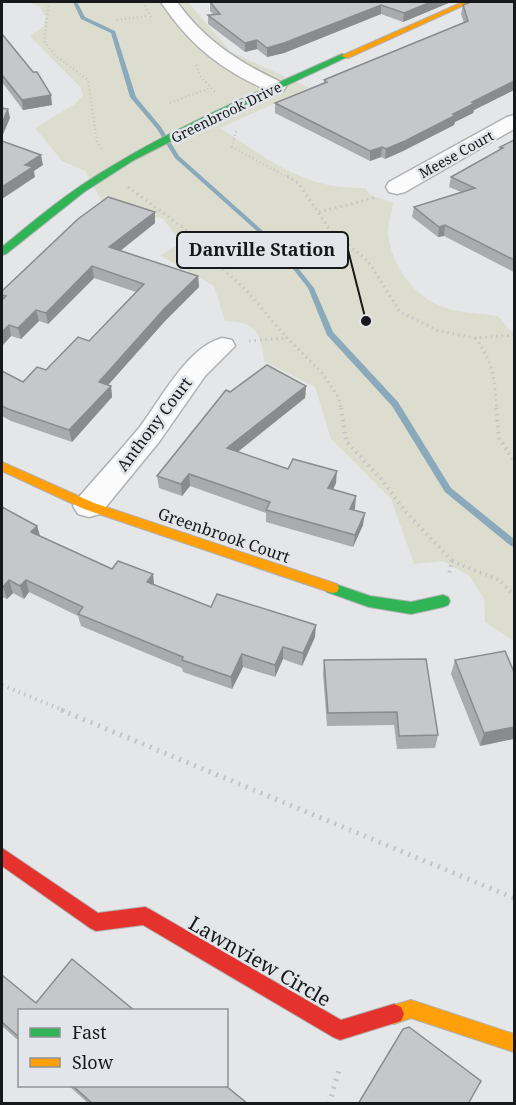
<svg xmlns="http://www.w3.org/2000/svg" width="516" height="1105" viewBox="0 0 516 1105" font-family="'Noto Serif',serif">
	<rect width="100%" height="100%" fill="#e4e6e8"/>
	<path fill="#dcddcf" d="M27,2h161l42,49 79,37 -89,40c50,32 82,61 145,60l5,7 23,8c-1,10 -6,22 -5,32 4,29 23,58 50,70 18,8 40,8 60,11l11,13 5,4v308l-29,-19 -1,-23 -14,-23 -27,-15 -29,3 -23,-65 -60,-60 -16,-52 -51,-26c-2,-28 -9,-40 -39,-40l-11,-35 -54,-31 22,-12 -19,-24 -62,-19 -16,-29 -23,-10 -27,-33 40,-24 8,-9 -2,-7 -51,-52 13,-9 3,-10 -6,-10z"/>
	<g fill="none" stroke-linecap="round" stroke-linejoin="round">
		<polygon fill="#8aa9ba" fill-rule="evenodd" points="73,2 77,2 85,17 115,31 136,97 161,127 179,156 282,248 314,288 333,332 398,402 451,488 514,539 514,547 511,546 445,492 392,406 327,335 308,288 278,250 175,158 157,129 130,97 111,33 81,19"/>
		<g stroke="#afb1b3" stroke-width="3">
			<g id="street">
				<path d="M161,2h16c28,39 63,61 106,81l3,4 -3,4c-13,3 -24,-5 -35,-10 -38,-20 -64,-44 -87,-79z"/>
				<polygon points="514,115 514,129 405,192 397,194 389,192 386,187 389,182 507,117"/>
				<path d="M222,338l10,2 3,6 -30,30 -46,66 -59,72 -11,3 -11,-3 -5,-8 5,-8c20,-23 41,-46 61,-70 21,-27 48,-81 83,-90z"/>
			</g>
		</g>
		<g stroke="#afb1b3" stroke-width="2">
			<g id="fast">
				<path d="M342,54l7,2 -136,64 -79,40 -50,32 -78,62 -4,1v-8c35,-29 70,-58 110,-81 73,-44 153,-77 230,-112z"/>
				<polygon points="332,583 370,596 411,602 443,595 448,597 450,601 448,605 443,607 411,614 369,607 327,592 325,588 327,584"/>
			</g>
		</g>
		<g stroke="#afb1b3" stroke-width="2">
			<g id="slow">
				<polygon points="463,2 471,2 348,58 341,56"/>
				<polygon points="2,462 94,503 337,584 339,588 337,592 332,593 84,509 2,471"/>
				<polygon points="411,1000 514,1034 514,1052 411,1018 394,1024 387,1021 384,1014 387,1007"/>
			</g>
		</g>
		<g stroke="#afb1b3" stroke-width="2">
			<polygon id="jam" points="2,848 98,913 145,907 151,910 341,1020 394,1004 401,1007 404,1014 401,1021 340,1040 333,1037 143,925 96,931 90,928 2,866"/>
		</g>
		<g stroke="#c3c4c4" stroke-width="2" stroke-dasharray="1 3" stroke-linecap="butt">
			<polyline points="49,2 44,41 56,56 88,80 97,142 101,149"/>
			<polyline points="143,2 152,20"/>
			<polyline points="117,20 148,16"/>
			<polyline points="196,65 200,76 216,93"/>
			<polyline points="170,103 210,88"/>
			<polyline points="236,131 232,147 289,178"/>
		</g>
		<g stroke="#c3c4c4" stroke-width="3" stroke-dasharray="1.5 4" stroke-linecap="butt">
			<polyline points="287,176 299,184 330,230 368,261 400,312 439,331 475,338 514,335"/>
			<polyline points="128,187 201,241 218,265 246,290 287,338 322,373 339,398 341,409"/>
			<polyline points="319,212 377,197"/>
			<path d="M475,338c19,24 19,42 22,71"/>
			<polyline points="249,341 286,338"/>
		</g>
		<g stroke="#c3c4c4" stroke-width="4" stroke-dasharray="1.5 4.5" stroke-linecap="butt">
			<polyline points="341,408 346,441 383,481 405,511 452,561 449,574"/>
			<polyline points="496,408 499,438 514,461"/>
			<polyline points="452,561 499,580 514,595"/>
			<polyline points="2,685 65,711"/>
		</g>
		<g stroke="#c3c4c4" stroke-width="5" stroke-dasharray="2 6" stroke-linecap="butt">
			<polyline points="61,710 514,898"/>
			<polyline points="329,1104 340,1067"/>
		</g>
		<use href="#street" fill="#fbfbfc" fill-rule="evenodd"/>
		<use href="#fast" fill="#30b455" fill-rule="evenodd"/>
		<use href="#slow" fill="#ff9f0a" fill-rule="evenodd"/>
		<use href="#jam" fill="#e5322d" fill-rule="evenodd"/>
	</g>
	<g fill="#a9abac">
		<polygon points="210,2 451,2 403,22 381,14 284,53 267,57 257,49 245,52 208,24 208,15 214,15 210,11"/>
		<polygon points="514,2 514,90 474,110 473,113 455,122 454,125 403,151 385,159 381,157 370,161 275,113 275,103 324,83 324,80 464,23 461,14 463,5"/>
		<polygon points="2,34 52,105 23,110 2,82"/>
		<polygon points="514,140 514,272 444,236 438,237 412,217 414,207 461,192 449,187 451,177 499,151 500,147"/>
		<polygon points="155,212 155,223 120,251 198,276 199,287 165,321 108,385 111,386 112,397 72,442 11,421 2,416 2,371 23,382 46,370 89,341 136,292 94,278 48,324 39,321 21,339 11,336 2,346 2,291"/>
		<polygon points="306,386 305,398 238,452 288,469 336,483 333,489 355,508 354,510 363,525 353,547 266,522 266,513 190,486 182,496 159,488 157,476 230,392"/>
		<polygon points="2,507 37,526 40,536 112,569 153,574 154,585 211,607 315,637 302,666 283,659 275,677 243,667 232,689 183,672 182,668 81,626 78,616 29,592 24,599 13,593 7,599 2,597"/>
		<polygon points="324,660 438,735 435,748 397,749 394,725 327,726 323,674"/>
		<polygon points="455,660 514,672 480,746 451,674"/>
		<polygon points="2,975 36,1003 135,1011 20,1011 20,1042 2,1026"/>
		<polygon points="69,1086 226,1086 248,1104 89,1104"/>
	</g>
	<g fill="#8a8b8c">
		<polygon points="431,2 451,2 403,22 404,13"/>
		<polygon points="381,5 381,14 284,53 267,57 267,48"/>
		<polygon points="257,40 257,49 245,52 245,43"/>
		<polygon points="514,81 514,90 474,110 473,113 455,122 454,125 403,151 385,159 386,149 453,114 472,102"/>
		<polygon points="51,95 52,105 23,110 22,100"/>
		<polygon points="8,109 10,118 2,137 2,123"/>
		<polygon points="382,147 381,157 370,161 370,151"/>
		<polygon points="41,155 43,165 34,171 35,177 2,199 2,187 25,165"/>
		<polygon points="155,212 155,223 110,259 109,247"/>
		<polygon points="445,225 444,236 438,237 439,227"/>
		<polygon points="92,266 94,278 48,324 46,313"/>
		<polygon points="198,276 199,287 165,321 101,393 99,382 164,309"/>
		<polygon points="36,310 39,321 21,339 18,328"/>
		<polygon points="9,325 11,336 2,346 2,332"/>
		<polygon points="111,386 112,397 72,442 69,430"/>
		<polygon points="306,386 305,398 227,460 227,448"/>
		<polygon points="337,471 336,483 328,500 328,488"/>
		<polygon points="189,474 190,486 182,496 181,484"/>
		<polygon points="356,496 355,508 349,521 350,509"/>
		<polygon points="365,513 363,525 353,547 355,535"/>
		<polygon points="37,526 41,539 31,532"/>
		<polygon points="153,574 154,587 147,582"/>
		<polygon points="9,580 13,593 7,599 3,587"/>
		<polygon points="26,580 29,592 24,599 20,586"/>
		<polygon points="316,625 315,637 302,666 303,653"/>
		<polygon points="283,647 283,659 275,677 275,665"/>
		<polygon points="242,654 243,667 232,689 231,677"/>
		<polygon points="514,727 514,739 480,746 484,733"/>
	</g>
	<g fill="#c5c7c8" stroke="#8a8b8c" stroke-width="1.5">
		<polygon points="210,2 431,2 404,13 381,5 284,43 267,48 257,40 245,43 208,15 220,14"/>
		<polygon points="471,2 514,2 514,81 472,102 475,103 453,114 456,115 405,141 386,149 382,147 370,151 275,103 327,82 324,80 348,70 468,21 463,5"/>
		<polygon points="2,34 33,72 37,72 51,95 22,100 2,75"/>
		<polygon points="2,108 8,109 2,123"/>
		<polygon points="514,140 514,260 445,225 439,227 414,207 475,188 451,177 503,148 500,147"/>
		<polygon points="2,141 41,155 25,165 33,167 2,187"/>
		<polygon points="108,197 155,212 109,247 198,276 164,309 99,382 111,386 69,430 8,409 2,406 2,371 23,382 37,367 46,370 78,337 89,341 144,284 92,266 46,313 36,310 18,328 9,325 2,332 2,300 6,296 2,295 2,291 78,219"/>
		<polygon points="267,365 306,386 227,448 288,469 293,459 337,471 328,488 356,496 350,509 365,513 355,535 266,510 270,502 189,474 181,484 157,476 226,390 230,392"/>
		<polygon points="2,507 37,526 31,532 112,569 118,561 153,574 147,582 211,607 217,594 316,625 303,653 283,647 275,665 242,654 231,677 182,660 183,657 78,614 83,607 26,580 20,586 9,580 3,587 2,586"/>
		<polygon points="505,651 514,672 514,727 484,733 455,660"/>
		<polygon points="426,659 438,735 399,736 397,712 328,713 324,660"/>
		<polygon points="72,959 135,1011 20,1011 20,1038 2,1022 2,975 36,1003"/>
		<polygon points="409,1027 481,1081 468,1104 358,1104 403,1029"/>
		<polygon points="73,1086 226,1086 248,1104 93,1104"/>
	</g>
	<g text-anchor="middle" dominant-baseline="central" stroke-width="5" stroke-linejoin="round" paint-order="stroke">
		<g font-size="14" fill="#171819" stroke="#e2e5ea">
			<text transform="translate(226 112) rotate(-26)">Greenbrook Drive</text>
			<text transform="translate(456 154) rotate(-29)">Meese Court</text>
		</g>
		<g font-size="16" fill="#171819" stroke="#e2e5ea">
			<text transform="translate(154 424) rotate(-53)">Anthony Court</text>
			<text transform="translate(224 535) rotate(19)">Greenbrook Court</text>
		</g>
		<g font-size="20" fill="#171819" stroke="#e2e5ea">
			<text transform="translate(260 961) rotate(30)">Lawnview Circle</text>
		</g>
	</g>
	<path fill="none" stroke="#171819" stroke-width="2" d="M366 321L348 250"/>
	<circle fill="#171819" stroke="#e2e5ea" stroke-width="2" cx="366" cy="321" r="6"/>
	<rect fill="#e2e5ea" stroke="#171819" stroke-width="2" x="177" y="232" width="171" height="36" rx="6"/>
	<g font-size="18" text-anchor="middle" font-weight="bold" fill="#171819">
		<text x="262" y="256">Danville Station</text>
	</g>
	<rect width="516" height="1105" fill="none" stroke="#171819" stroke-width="6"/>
	<rect x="18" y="1009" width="210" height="78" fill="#e2e5ea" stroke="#919396" stroke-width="1.5"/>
	<rect x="30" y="1028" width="30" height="9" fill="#30b455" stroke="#919396" stroke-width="1.5"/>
	<text x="72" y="1039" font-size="18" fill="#171819">Fast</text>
	<rect x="30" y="1058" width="30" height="9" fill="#ff9f0a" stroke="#919396" stroke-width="1.5"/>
	<text x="72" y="1069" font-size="18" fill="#171819">Slow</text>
</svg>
